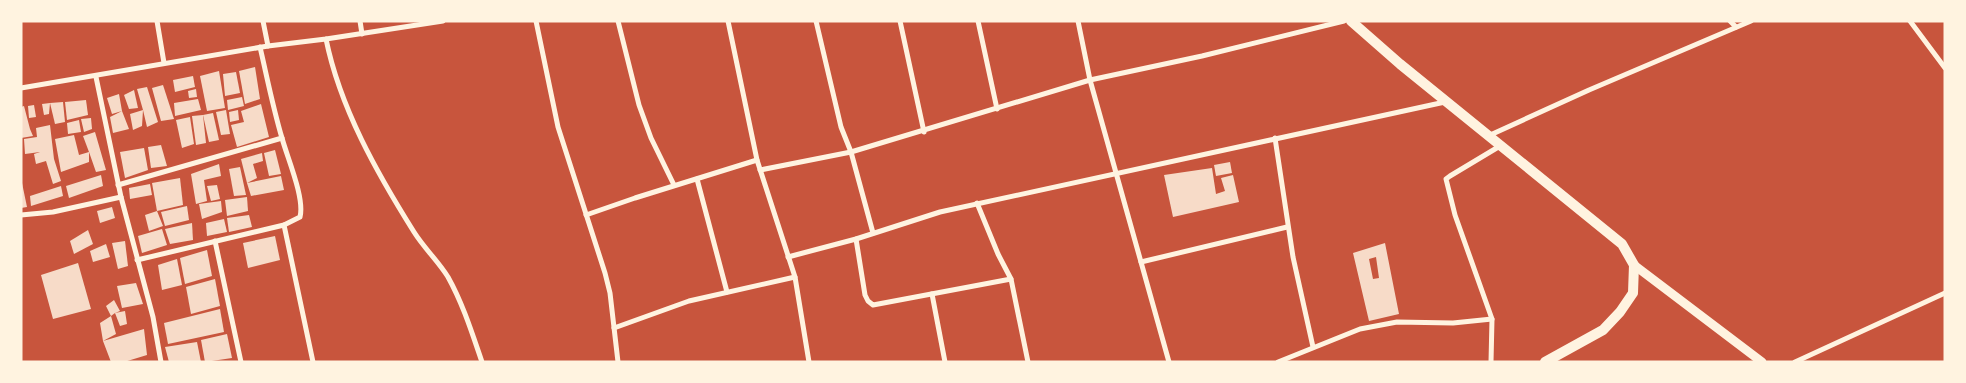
<svg xmlns="http://www.w3.org/2000/svg" width="1966" height="383" viewBox="0 0 1966 383" font-family="Barlow,sans-serif">
	<rect width="100%" height="100%" fill="#c8553d"/>
	<g fill="#f7dbc8" fill-rule="evenodd">
		<polygon points="255,67 260,99 245,104 239,71"/>
		<polygon points="219,71 225,108 207,111 200,76"/>
		<polygon points="236,72 240,93 225,96 223,74"/>
		<polygon points="193,76 195,87 175,92 173,80"/>
		<polygon points="163,85 174,119 161,121 152,88"/>
		<polygon points="147,87 158,122 147,127 143,110 142,126 133,130 130,114 143,110 137,89"/>
		<polygon points="196,89 197,97 189,98 188,91"/>
		<polygon points="134,90 138,108 129,109 124,95"/>
		<polygon points="119,94 122,111 129,129 113,133 110,117 122,111 112,114 107,98"/>
		<polygon points="242,97 244,106 228,110 227,100"/>
		<polygon points="198,99 201,110 175,116 174,103"/>
		<polygon points="86,100 88,115 67,120 65,102"/>
		<polygon points="63,102 65,122 55,124 50,103"/>
		<polygon points="50,103 49,114 44,115 42,104"/>
		<polygon points="261,104 269,137 237,147 231,125 244,122 241,111"/>
		<polygon points="34,105 36,117 29,118 28,106"/>
		<polygon points="24,106 30,129 33,136 21,138 21,107"/>
		<polygon points="226,110 230,134 221,135 216,112"/>
		<polygon points="238,110 239,120 230,122 229,112"/>
		<polygon points="213,113 219,140 209,142 203,115"/>
		<polygon points="203,115 206,143 196,145 192,116"/>
		<polygon points="190,117 194,144 182,148 176,120"/>
		<polygon points="91,118 92,129 84,132 81,119"/>
		<polygon points="79,120 81,132 68,134 67,123"/>
		<polygon points="50,125 54,159 61,181 53,184 46,161 36,164 34,154 40,152 25,154 24,139 37,137 36,128"/>
		<polygon points="95,132 106,170 96,172 89,152 89,162 61,172 55,139 74,135 79,155 89,152 83,136"/>
		<polygon points="161,145 167,166 151,168 148,147"/>
		<polygon points="144,148 148,170 125,178 120,152"/>
		<polygon points="275,150 281,174 269,176 264,153"/>
		<polygon points="262,153 263,161 253,164 257,178 247,183 281,176 284,190 251,196 247,183 241,159"/>
		<polygon points="1230,162 1232,173 1216,176 1214,165"/>
		<polygon points="219,164 221,176 204,180 207,201 196,204 191,174"/>
		<polygon points="240,167 246,195 234,196 229,169"/>
		<polygon points="1212,168 1216,194 1225,191 1221,178 1233,175 1239,202 1173,217 1164,175"/>
		<polygon points="101,175 103,186 69,198 66,186"/>
		<polygon points="180,178 183,205 157,211 152,183"/>
		<polygon points="22,183 27,207 21,208 21,184"/>
		<polygon points="150,184 152,195 130,199 129,188"/>
		<polygon points="217,185 220,199 211,201 207,186"/>
		<polygon points="61,186 63,196 31,206 30,196"/>
		<polygon points="247,197 248,211 227,216 225,200"/>
		<polygon points="221,201 222,212 202,219 199,204"/>
		<polygon points="187,206 189,220 165,226 161,212"/>
		<polygon points="112,207 115,218 100,223 97,211"/>
		<polygon points="157,211 163,226 149,231 145,215"/>
		<polygon points="249,215 252,227 229,232 227,218"/>
		<polygon points="224,219 227,232 207,236 206,223"/>
		<polygon points="192,223 193,240 170,244 165,229"/>
		<polygon points="162,229 167,245 142,253 138,236"/>
		<polygon points="88,230 93,244 74,254 70,241"/>
		<polygon points="275,236 280,260 248,268 243,243"/>
		<polygon points="125,241 128,266 118,269 112,243"/>
		<path d="M1385,243l14,71 -30,7 -16,-68zM1376,257l3,21 -6,1 -4,-20z"/>
		<polygon points="106,244 110,257 93,262 90,251"/>
		<polygon points="207,250 212,276 185,284 180,258"/>
		<polygon points="177,259 182,285 162,290 158,265"/>
		<polygon points="78,263 91,309 53,319 41,275"/>
		<polygon points="215,279 220,306 191,314 186,287"/>
		<polygon points="136,283 143,304 122,308 117,286"/>
		<polygon points="114,300 120,311 115,313 125,311 127,324 120,326 115,313 111,316 106,306"/>
		<polygon points="220,309 224,332 168,344 164,323"/>
		<polygon points="111,316 116,334 103,341 144,329 147,355 124,362 111,362 103,341 100,323"/>
		<polygon points="227,334 232,358 205,362 201,340"/>
		<polygon points="197,342 201,362 169,362 165,347"/>
	</g>
	<g fill="none" stroke-linecap="round" stroke-linejoin="round">
		<g stroke="#fff3e0" stroke-width="5">
			<polyline points="157,21 164,63"/>
			<polyline points="263,21 268,46"/>
			<polyline points="360,21 362,34"/>
			<polyline points="536,21 558,127 605,273 610,293 618,362"/>
			<polyline points="618,21 639,105 651,138 674,185"/>
			<polyline points="728,21 757,160 795,277 809,362"/>
			<polyline points="816,21 841,127 851,152 873,233"/>
			<polyline points="900,21 924,132"/>
			<polyline points="978,21 997,109"/>
			<polyline points="1078,21 1090,80 1169,362"/>
			<polyline points="1730,21 1736,27"/>
			<polyline points="1910,21 1945,68"/>
			<path d="M326,39c14,69 51,134 88,193 10,16 24,29 34,45 15,27 24,56 34,85"/>
			<polyline points="96,77 121,197 153,317 161,362"/>
			<polyline points="21,88 268,46 326,39 443,21"/>
			<polyline points="1488,136 1589,90 1751,21"/>
			<polyline points="1275,138 1293,257 1313,347"/>
			<polyline points="760,170 851,152 1090,80 1202,56 1344,21"/>
			<polyline points="697,179 727,292"/>
			<polyline points="118,185 282,138"/>
			<polyline points="977,203 998,254 1011,279 1028,362"/>
			<polyline points="21,215 53,212 121,197"/>
			<polyline points="586,215 635,198 757,160"/>
			<polyline points="284,225 313,362"/>
			<polyline points="856,239 865,295 868,301 873,305 1011,279"/>
			<polyline points="215,241 241,362"/>
			<polyline points="788,257 856,239 940,212 1445,102"/>
			<path d="M137,260l147,-35 16,-8c5,-19 -13,-60 -18,-79 -9,-30 -15,-61 -22,-91"/>
			<polyline points="1141,262 1287,227"/>
			<polyline points="932,294 945,362"/>
			<polyline points="614,328 689,301 795,277"/>
			<polyline points="1278,362 1360,329 1397,322 1453,323 1492,319"/>
			<polyline points="1491,362 1492,319 1455,215 1446,179 1450,176 1500,146"/>
			<polyline points="1795,362 1945,293"/>
		</g>
		<polyline stroke="#fff3e0" stroke-width="9" points="1634,265 1762,362"/>
		<polyline stroke="#fff3e0" stroke-width="10" points="1351,21 1400,64 1622,244 1634,265 1633,293 1620,312 1603,330 1545,362"/>
	</g>
	<rect width="1966" height="383" fill="none" stroke="#fff3e0" stroke-width="45"/>
</svg>
